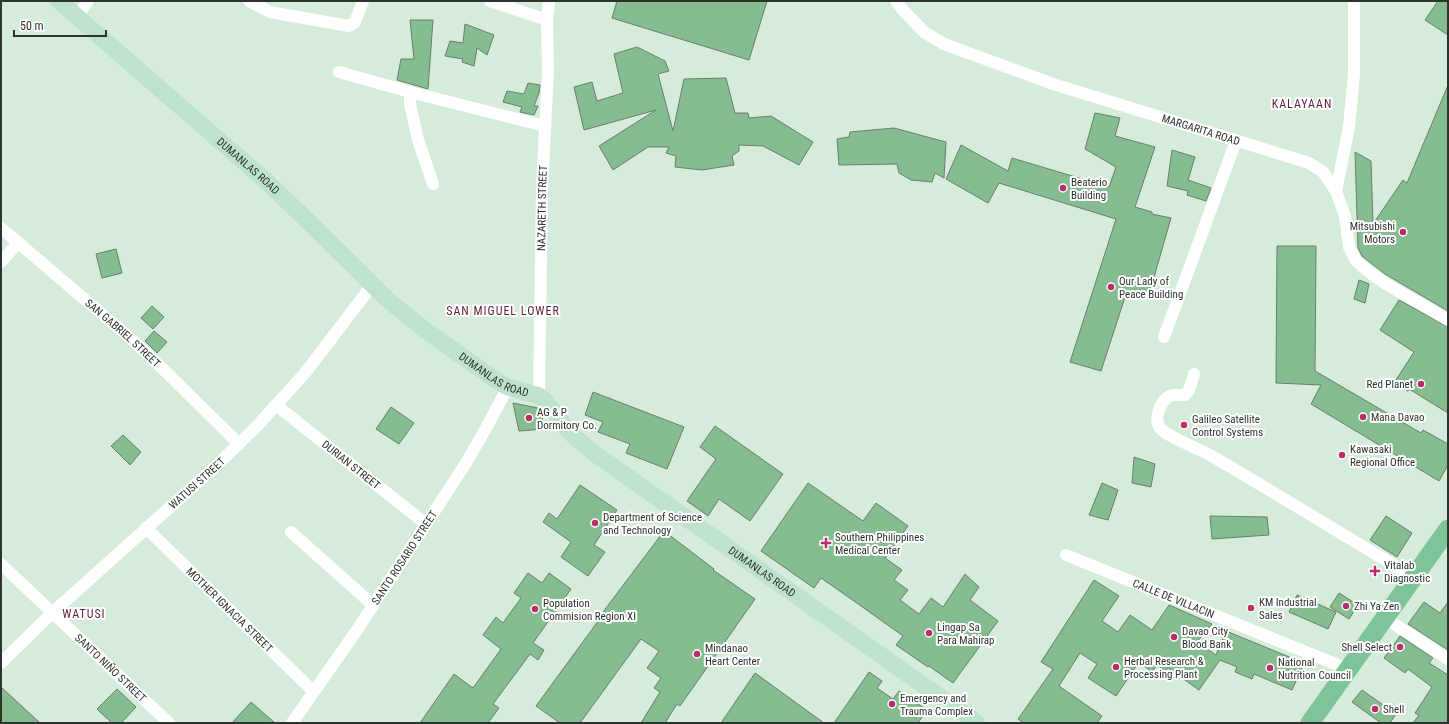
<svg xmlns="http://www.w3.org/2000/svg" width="1449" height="724" viewBox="0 0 1449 724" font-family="'Roboto Condensed',sans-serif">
	<rect width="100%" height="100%" fill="#d6ecda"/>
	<g fill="#85bd91" stroke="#6b7e6f">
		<polygon points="617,1 767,1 749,60 612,18"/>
		<polygon points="1438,1 1448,1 1448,35 1425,20"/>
		<polygon points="410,20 433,20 428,89 397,80 401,59 414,59"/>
		<polygon points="465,24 494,35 487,55 477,48 474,66 462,62 463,59 445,56 450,41 463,43"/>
		<polygon points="637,47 665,61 669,71 658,74 673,131 684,79 726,78 735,113 748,113 749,118 771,116 813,142 799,165 763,146 739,145 739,151 732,156 734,165 702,170 675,167 676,156 666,153 669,147 648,147 613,170 599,146 656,110 584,130 574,87 592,82 597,101 623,93 614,54"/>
		<polygon points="528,83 540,85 539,93 534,106 538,106 534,115 520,112 522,107 503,102 507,91 524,94"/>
		<polygon points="1448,85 1448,311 1385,274 1362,256 1358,248 1355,152 1371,161 1373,224 1403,180 1407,183"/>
		<polygon points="1095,113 1120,118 1115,136 1155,147 1135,207 1152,212 1152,214 1171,218 1148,298 1127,291 1101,371 1070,362 1116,219 999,183 988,203 946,179 961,145 1008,171 1012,158 1109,187 1116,167 1085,149"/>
		<polygon points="894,128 946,142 944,178 935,173 932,182 911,180 899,173 897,164 839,165 837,139 849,137 850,132"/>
		<polygon points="1172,150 1195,157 1188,180 1211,188 1206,201 1187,195 1188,191 1167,186"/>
		<polygon points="1277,246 1316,246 1315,371 1421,433 1423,430 1448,444 1448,465 1439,481 1311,404 1321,385 1276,383"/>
		<polygon points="116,249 122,273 102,278 96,254"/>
		<polygon points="1359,280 1369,284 1365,303 1354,299"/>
		<polygon points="1399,300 1448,327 1448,413 1409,389 1408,391 1394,383 1414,352 1380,330"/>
		<polygon points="152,306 164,317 153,329 141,318"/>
		<polygon points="154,331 167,342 157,353 145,341"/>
		<polygon points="593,392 684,427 667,469 626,453 630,444 598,432 603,422 585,415"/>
		<polygon points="513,403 538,408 542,412 543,429 519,431"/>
		<polygon points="391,407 414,423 399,444 376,429"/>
		<polygon points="715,426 783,474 750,521 719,499 708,516 687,501 716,459 700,447"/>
		<polygon points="123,435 141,452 130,465 111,446"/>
		<polygon points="1134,457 1155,464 1151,487 1132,483"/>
		<polygon points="808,483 863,521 876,503 908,526 885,558 902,570 894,580 908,590 900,600 919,614 931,598 943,607 965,574 979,587 970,600 998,621 953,683 929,666 928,667 896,645 903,636 854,601 821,578 814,588 761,551"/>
		<polygon points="1102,483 1118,490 1108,520 1089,515"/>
		<polygon points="580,485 617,510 594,545 605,552 588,576 561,557 571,542 543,522 549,513 557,519"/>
		<polygon points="1210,516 1267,517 1269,535 1212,539"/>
		<polygon points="1386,516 1412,533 1397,557 1370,540"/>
		<polygon points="664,531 714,569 713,570 755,599 680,706 677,704 665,723 641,723 660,692 654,688 661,678 647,668 659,651 641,639 580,723 560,723 536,706 604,613 603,612"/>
		<polygon points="528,573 542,583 549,573 571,589 533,643 544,650 538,660 530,654 493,704 499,708 488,723 420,723 454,674 473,688 501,649 483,635 496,617 503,623 521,598 514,593"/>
		<polygon points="1094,580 1119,596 1102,621 1118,632 1130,615 1152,630 1169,605 1212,624 1197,642 1216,655 1226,631 1304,663 1292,690 1254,674 1252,679 1235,672 1237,667 1220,660 1199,690 1168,668 1165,671 1157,665 1152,672 1139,662 1116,696 1088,678 1097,664 1080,653 1059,686 1102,716 1097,723 1024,723 1018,719 1053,669 1041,662"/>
		<polygon points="1339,593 1358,605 1349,619 1330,607"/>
		<polygon points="1297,595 1336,612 1328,629 1289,612"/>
		<polygon points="1424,602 1440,613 1448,602 1448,650 1408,624"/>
		<polygon points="1400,636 1433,658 1429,663 1448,675 1448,723 1413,723 1419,715 1415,713 1432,687 1408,669 1405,673 1384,658"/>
		<polygon points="869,672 882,681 877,688 893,699 899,691 927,710 918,723 834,723"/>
		<polygon points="755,673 824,723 721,723"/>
		<polygon points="1,687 40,723 1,723"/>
		<polygon points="117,689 136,707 121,723 112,723 97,709"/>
		<polygon points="1362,690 1396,714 1390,723 1381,723 1352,702"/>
		<polygon points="251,702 275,723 232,723"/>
	</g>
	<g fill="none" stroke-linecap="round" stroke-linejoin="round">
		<g stroke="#fff" stroke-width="12">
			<polyline points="249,1 270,12 349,26 355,22 363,1"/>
			<polyline points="490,1 547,20"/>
			<path id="s1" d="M896,1l6,8 22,23 20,12 109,40 256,79 14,9 13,19 9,25 4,31 7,14 13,11 17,12 62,36"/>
			<polyline points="77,16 88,1"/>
			<polyline points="339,72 410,92 545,126"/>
			<polyline points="410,92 410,104 418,140 433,184"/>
			<polyline points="1336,191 1349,127 1354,74 1354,1"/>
			<path id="s2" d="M1,228l128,109 36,34 74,73"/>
			<polyline points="1,262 18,243"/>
			<polyline points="1164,337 1236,141"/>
			<path d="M1194,374l-5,16 -4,5c-4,0 -11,-1 -15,1 -9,4 -17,23 -10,32 6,8 39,21 50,27 69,40 136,82 204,122"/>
			<path id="s3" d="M539,396l3,-208 6,-117 -1,-51 2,-19"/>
			<path id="s4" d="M276,405l150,119"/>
			<path id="s5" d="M146,528l167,163"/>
			<polyline points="291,532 373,605"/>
			<path id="s6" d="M1066,555l282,114"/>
			<path id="s7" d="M1,564l168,159"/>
			<polyline points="1385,618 1448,659"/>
			<path id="s8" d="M1,663l52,-51 163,-146 41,-40 48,-53 68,-89"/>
			<path id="s9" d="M292,723l65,-93 109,-167 19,-33 23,-43"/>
		</g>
		<path stroke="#bee2cb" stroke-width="17" id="s10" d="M59,1l207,180 44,42 79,78 36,29 72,51 11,6 31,9 6,4 21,28 11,11 21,17 379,267"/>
		<polyline stroke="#7dc598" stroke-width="19" points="1310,723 1448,529"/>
	</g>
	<g fill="#b92e67" stroke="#fff" stroke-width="1.5">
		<circle cx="1063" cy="188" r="4"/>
		<circle cx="1403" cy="232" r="4"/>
		<circle cx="1111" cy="287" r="4"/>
		<circle cx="1421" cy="384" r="4"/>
		<circle cx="1363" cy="417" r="4"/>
		<circle cx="529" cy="418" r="4"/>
		<circle cx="1184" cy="425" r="4"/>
		<circle cx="1342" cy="455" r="4"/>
		<circle cx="595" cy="523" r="4"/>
		<path d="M824 537h4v4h4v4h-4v4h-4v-4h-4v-4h4z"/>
		<path d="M1373 565h4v4h4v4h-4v4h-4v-4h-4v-4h4z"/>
		<circle cx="1346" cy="606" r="4"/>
		<circle cx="1251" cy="608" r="4"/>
		<circle cx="535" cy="609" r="4"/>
		<circle cx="929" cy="633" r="4"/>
		<circle cx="1174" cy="637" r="4"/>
		<circle cx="1400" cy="647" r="4"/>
		<circle cx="697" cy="654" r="4"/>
		<circle cx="1116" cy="667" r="4"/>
		<circle cx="1270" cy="668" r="4"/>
		<circle cx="892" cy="704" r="4"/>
		<circle cx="1375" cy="709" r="4"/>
	</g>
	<g text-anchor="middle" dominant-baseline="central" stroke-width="4" stroke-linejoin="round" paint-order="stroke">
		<g font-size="11" fill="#2c342d" stroke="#fff">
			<text stroke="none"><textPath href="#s1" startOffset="336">MARGARITA ROAD</textPath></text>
			<text stroke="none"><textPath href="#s10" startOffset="251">DUMANLAS ROAD</textPath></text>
			<text stroke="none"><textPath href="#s3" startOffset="188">NAZARETH STREET</textPath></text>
			<text stroke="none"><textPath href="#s2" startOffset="161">SAN GABRIEL STREET</textPath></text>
			<text stroke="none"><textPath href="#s10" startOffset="575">DUMANLAS ROAD</textPath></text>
			<text stroke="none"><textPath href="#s4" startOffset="96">DURIAN STREET</textPath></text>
			<text stroke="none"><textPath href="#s8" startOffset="266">WATUSI STREET</textPath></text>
			<text stroke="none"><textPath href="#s9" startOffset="200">SANTO ROSARIO STREET</textPath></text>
			<text stroke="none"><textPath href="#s10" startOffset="911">DUMANLAS ROAD</textPath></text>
			<text stroke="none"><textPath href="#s6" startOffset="116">CALLE DE VILLACIN</textPath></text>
			<text stroke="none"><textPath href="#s5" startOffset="117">MOTHER IGNACIA STREET</textPath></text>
			<text stroke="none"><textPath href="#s7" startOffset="151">SANTO NIÑO STREET</textPath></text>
		</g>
		<g font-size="11" fill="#2c342d" stroke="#fff" text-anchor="start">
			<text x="1071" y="182">Beaterio<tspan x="1071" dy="13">Building</tspan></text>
			<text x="1395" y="226" text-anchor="end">Mitsubishi<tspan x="1395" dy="13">Motors</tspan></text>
			<text x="1119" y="281">Our Lady of<tspan x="1119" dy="13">Peace Building</tspan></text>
			<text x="1413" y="384" text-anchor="end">Red Planet</text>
			<text x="537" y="412">AG &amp; P<tspan x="537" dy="13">Dormitory Co.</tspan></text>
			<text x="1371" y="417">Mana Davao</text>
			<text x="1192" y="419">Galileo Satellite<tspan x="1192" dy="13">Control Systems</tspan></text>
			<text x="1350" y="449">Kawasaki<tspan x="1350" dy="13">Regional Office</tspan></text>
			<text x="603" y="517">Department of Science<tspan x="603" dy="13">and Technology</tspan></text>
			<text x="835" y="537">Southern Philippines<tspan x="835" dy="13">Medical Center</tspan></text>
			<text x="1384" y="565">Vitalab<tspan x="1384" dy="13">Diagnostic</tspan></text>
			<text x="1259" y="602">KM Industrial<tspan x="1259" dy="13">Sales</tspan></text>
			<text x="543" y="603">Population<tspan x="543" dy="13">Commision Region XI</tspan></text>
			<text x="1354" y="606">Zhi Ya Zen</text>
			<text x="937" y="627">Lingap Sa<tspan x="937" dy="13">Para Mahirap</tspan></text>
			<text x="1182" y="631">Davao City<tspan x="1182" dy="13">Blood Bank</tspan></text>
			<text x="1392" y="647" text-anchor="end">Shell Select</text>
			<text x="705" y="648">Mindanao<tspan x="705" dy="13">Heart Center</tspan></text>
			<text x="1124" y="661">Herbal Research &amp;<tspan x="1124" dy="13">Processing Plant</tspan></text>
			<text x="1278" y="662">National<tspan x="1278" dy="13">Nutrition Council</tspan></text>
			<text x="900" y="698">Emergency and<tspan x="900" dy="13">Trauma Complex</tspan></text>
			<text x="1383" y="709">Shell</text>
		</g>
		<g font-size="12" letter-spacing="1" fill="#621f38" stroke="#fff">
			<text x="1302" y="104">KALAYAAN</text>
			<text x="503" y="311">SAN MIGUEL LOWER</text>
			<text x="84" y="614">WATUSI</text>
		</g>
	</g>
	<rect width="1449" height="724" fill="none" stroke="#2c342d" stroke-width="4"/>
	<path d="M14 30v6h92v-6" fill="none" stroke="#2c342d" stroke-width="2"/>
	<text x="20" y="30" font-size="12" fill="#2c342d" stroke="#ffffff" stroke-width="3" paint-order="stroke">50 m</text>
</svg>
